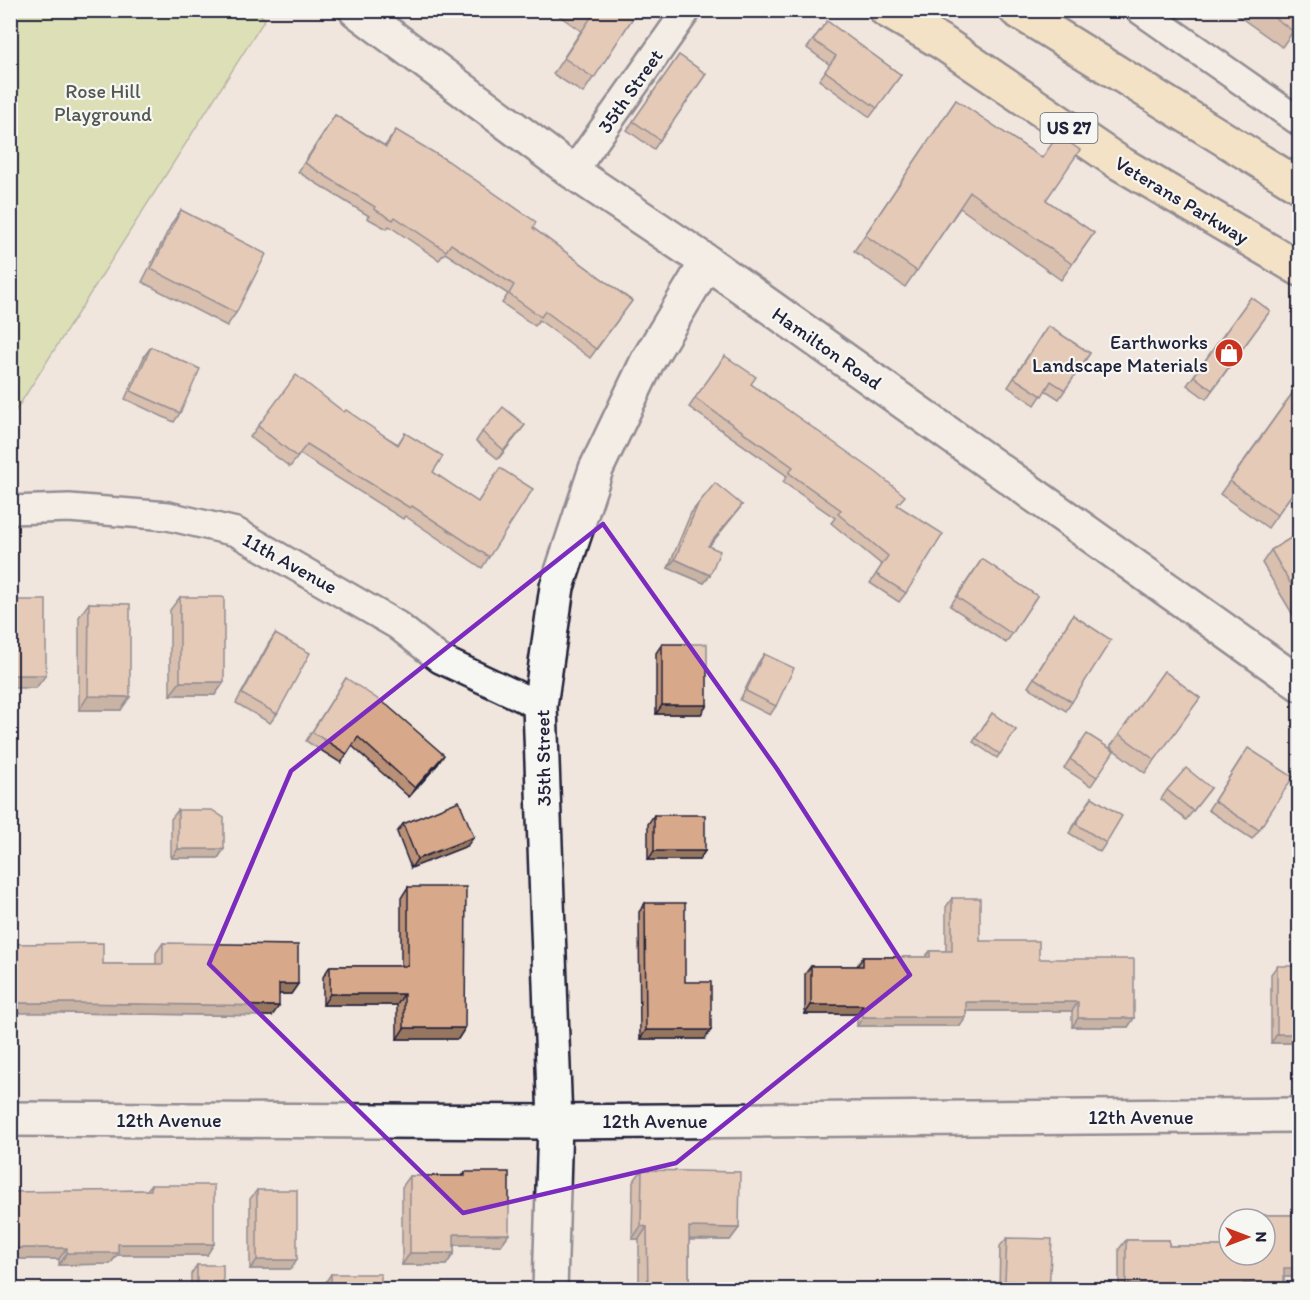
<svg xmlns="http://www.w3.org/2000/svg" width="1310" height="1300" viewBox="0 0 1310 1300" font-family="Itim,sans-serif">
	<rect width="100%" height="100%" fill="#f0e6dd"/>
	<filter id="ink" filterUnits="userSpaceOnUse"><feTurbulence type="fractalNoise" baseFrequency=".0167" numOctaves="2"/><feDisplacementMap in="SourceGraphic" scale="12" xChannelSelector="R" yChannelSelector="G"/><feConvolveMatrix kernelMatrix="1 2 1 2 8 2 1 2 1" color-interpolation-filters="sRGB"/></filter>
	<g filter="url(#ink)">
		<polygon fill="#c5d78b" stroke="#747c63" stroke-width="1.5" points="11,10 255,10 265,19 11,418"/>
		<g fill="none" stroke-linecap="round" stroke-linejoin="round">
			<g stroke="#22223b" stroke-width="32">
				<g id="street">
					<polyline points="1140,10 1300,122"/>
					<polyline points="573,172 687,10"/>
					<polyline points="10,510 69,508 168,516 236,532 397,625 440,659 540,706"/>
				</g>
			</g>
			<g stroke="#22223b" stroke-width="38">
				<g id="secondary">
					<polyline points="356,10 573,172 707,262 1300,684"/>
					<polyline points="10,1119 555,1122 1300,1115"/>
					<polyline points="550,1290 555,1122 540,706 557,587 596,469 647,362 707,262"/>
				</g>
			</g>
			<g stroke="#22223b" stroke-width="38">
				<g id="primary">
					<polyline points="886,10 943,43 1118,162 1300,269"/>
					<polyline points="1016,10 1300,186"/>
				</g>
			</g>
			<use href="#street" stroke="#f6f6f2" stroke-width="27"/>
			<use href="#secondary" stroke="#f6f6f2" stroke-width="33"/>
			<use href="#primary" stroke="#f8deab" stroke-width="33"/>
		</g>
		<g fill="#ba9077" stroke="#22223b" stroke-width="1.5">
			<polygon points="551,10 638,10 583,93 553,74 581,31"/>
			<polygon points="1230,10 1299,10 1299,23 1282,47"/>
			<polygon points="827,21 901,75 870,117 819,80 830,65 807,48"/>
			<polygon points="679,55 706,74 654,149 627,130"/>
			<polygon points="956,100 1042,158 1046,200 1094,233 1061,280 960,208 905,287 854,251"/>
			<polygon points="335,115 385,146 396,130 533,228 632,301 590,358 539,320 535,326 502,303 508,294 445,253 439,260 389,226 387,229 367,218 369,216 298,172"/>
			<polygon points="181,210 236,313 227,326 142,282 172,223"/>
			<polygon points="1251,297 1270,311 1206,399 1187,385"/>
			<polygon points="1042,334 1090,353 1059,399 1045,390 1035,405 1008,387"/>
			<polygon points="151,347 180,413 174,422 125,399 145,355"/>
			<polygon points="725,356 751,384 898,506 906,593 899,602 870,583 882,565 831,523 835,518 783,482 787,476 689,407"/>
			<polygon points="1294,391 1299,484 1268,528 1220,494"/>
			<polygon points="344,412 398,444 405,433 433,472 478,502 500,468 489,557 482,568 405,516 403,519 300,454 290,467 250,437 258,426"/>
			<polygon points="482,432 518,434 498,459 476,441"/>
			<polygon points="698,504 742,505 709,546 710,575 704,583 668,568 691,513"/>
			<polygon points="1299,533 1299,625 1262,563 1271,550"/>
			<polygon points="982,559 1037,596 1006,643 950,606"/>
			<polygon points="180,597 224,682 215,695 170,695 170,610"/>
			<polygon points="89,603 121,710 79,710 79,617"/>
			<polygon points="1073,615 1072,702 1066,711 1028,687"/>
			<polygon points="275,634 277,714 270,723 236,703 269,643"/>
			<polygon points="662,644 707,705 701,714 656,714 656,653"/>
			<polygon points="764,654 776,706 770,715 740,700 758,663"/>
			<polygon points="1164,671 1200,698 1145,773 1110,747"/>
			<polygon points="346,678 438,764 409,797 352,746 341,763 306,741"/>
			<polygon points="992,713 1016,730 997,758 973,742"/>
			<polygon points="1080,743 1097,777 1091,786 1064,768"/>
			<polygon points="1242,757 1259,830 1252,839 1208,810"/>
			<polygon points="1211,788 1186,820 1161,799 1167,790"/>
			<polygon points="1092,797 1106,843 1100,852 1069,833"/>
			<polygon points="178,810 224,849 218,858 171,858 171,819"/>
			<polygon points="654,815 705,851 699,860 648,860 648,824"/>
			<polygon points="403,824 467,846 411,868 397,832"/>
			<polygon points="408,887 465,1028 458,1039 397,1039 397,1005 323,1005 323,977 330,966 401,966 401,898"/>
			<polygon points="952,898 980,941 1039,959 1134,1018 1128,1027 1072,1027 1072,1011 966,1011 966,1017 960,1026 857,1026 857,1014 805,1014 805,974 811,966 857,966 863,957 925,957 930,951 946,951 946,907"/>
			<polygon points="645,903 685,982 711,1030 705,1039 640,1039 639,912"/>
			<polygon points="163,943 298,984 291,994 279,994 272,1016 64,1013 103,964 156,964 156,953"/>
			<polygon points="1277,966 1292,1043 1271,1043 1271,974"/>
			<polygon points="642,1170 739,1228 730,1240 689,1240 689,1290 639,1290 639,1239 632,1239 633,1182"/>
			<polygon points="465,1172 509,1234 501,1245 454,1245 454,1253 446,1265 402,1265 402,1187 410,1176 462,1176"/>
			<polygon points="151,1185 207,1255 117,1255 110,1264 59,1265 59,1259 10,1259 67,1192 147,1190"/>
			<polygon points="257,1190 297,1260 291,1269 250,1269 250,1199"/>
			<polygon points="1252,1215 1299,1215 1299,1271 1295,1277 1284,1277 1284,1284 1280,1290 1119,1290 1119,1249 1126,1240 1169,1240 1169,1246 1229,1246 1229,1255 1265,1255 1265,1219 1249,1219"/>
			<polygon points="1007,1238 1049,1290 999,1290 1000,1246"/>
			<polygon points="197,1265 223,1290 191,1290 191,1274"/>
			<polygon points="331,1274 381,1290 325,1290 325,1283"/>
		</g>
		<g fill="#977661" stroke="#22223b" stroke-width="1.5">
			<polygon points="525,425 518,434 498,459 504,450"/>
			<polygon points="742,505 736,513 702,555 708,546"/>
			<polygon points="675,559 710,575 704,583 668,568"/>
			<polygon points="10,675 46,675 36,688 10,688"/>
			<polygon points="180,682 224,682 215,695 170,695"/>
			<polygon points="88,696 130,697 121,710 79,710"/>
			<polygon points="662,705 707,705 701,714 656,714"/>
			<polygon points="444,755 438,764 409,797 415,788"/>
			<polygon points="474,837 467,846 411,868 417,859"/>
			<polygon points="178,849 224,849 218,858 171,858"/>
			<polygon points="654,851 705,851 699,860 648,860"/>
			<polygon points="279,984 298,984 291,994 272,994"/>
			<polygon points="330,994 404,994 397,1005 323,1005"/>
			<polygon points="966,1002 1078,1002 1072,1011 960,1011"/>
			<polygon points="10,1003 71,1003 279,1006 272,1016 64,1013 10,1013"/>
			<polygon points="811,1005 863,1005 857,1014 805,1014"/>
			<polygon points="863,1017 966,1017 960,1026 857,1026"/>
			<polygon points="1078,1018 1134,1018 1128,1027 1072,1027"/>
			<polygon points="404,1028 465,1028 458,1039 397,1039"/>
			<polygon points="646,1030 711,1030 705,1039 640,1039"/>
			<polygon points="1277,1034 1298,1034 1292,1043 1271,1043"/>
			<polygon points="641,1226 647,1227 639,1239 632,1239"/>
			<polygon points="689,1227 739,1228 730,1240 680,1239"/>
			<polygon points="454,1234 509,1234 501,1245 446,1245"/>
			<polygon points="118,1244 214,1244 207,1255 117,1255 110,1264 59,1265 67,1253"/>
			<polygon points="10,1248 67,1248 59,1259 10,1259"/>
			<polygon points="410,1253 454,1253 446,1265 402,1265"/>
			<polygon points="257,1260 297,1260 291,1269 250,1269"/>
			<polygon points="1299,1263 1299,1271 1295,1277 1277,1277 1284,1268"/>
			<polygon points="1005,1281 1026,1282 1021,1290 999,1290"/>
			<polygon points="1126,1284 1190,1284 1186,1290 1122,1290"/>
			<polygon points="1243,1284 1284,1284 1280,1290 1239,1290"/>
		</g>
		<g fill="#d8a88a" stroke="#22223b" stroke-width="1.5">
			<polygon points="585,10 638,10 594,78 564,58 592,16"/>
			<polygon points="1264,10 1299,10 1299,23 1293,31"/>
			<polygon points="827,21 901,75 877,108 825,71 836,56 813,40"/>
			<polygon points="679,55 706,74 660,140 633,121"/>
			<polygon points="956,100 1042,158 1058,135 1080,150 1046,200 1094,233 1072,264 970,192 917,271 865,235"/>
			<polygon points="335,115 386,147 396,130 448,161 536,222 533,228 632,301 596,349 545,311 541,317 509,294 514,285 451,244 446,251 395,217 393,220 374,209 375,207 305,163"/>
			<polygon points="181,210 266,254 236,313 151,269"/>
			<polygon points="1251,297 1270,311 1212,390 1194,376"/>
			<polygon points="1048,326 1090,353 1065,390 1051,381 1042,396 1014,378"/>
			<polygon points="151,347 200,369 180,413 131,391"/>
			<polygon points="725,356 756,377 751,384 877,473 905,496 897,505 943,534 906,593 876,574 888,556 838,514 841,510 789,473 793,467 695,398"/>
			<polygon points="296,375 344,412 346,410 398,445 405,433 443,456 433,472 478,502 500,468 533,489 489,557 412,506 410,508 307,444 297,457 258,426"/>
			<polygon points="1294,391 1299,395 1299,484 1277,515 1230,481"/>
			<polygon points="503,407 525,425 504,450 482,432"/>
			<polygon points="715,483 742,505 708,546 720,551 710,575 675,559 698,504"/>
			<polygon points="1299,533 1299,598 1271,550"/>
			<polygon points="982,559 1037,596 1012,634 957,597"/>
			<rect x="180" y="597" width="44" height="85"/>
			<rect x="10" y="600" width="36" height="75"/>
			<polygon points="89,603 130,604 130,697 88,696"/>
			<polygon points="1073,615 1111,640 1072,702 1034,678"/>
			<polygon points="275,634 310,653 277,714 242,694"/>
			<rect x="662" y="644" width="45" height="61"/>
			<polygon points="764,654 794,668 776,706 746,691"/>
			<polygon points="1164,671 1200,698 1155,760 1119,734"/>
			<polygon points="346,678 388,706 444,755 415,788 358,737 347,754 312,732"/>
			<polygon points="992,713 1016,730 1000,754 976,738"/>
			<polygon points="1087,734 1114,751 1097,777 1070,759"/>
			<polygon points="1248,748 1293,777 1259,830 1214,801"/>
			<polygon points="1186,768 1211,788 1193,811 1167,790"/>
			<polygon points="1092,797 1122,816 1106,843 1076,824"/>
			<polygon points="459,801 474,837 417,859 403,824"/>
			<polygon points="178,810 212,810 224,818 224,849 178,849"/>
			<rect x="654" y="815" width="51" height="36"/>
			<polygon points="408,887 466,887 465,1028 404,1028 404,994 330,994 330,966 408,966"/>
			<polygon points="952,898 980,898 980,941 1039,941 1039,959 1134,959 1134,1018 1078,1018 1078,1002 966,1002 966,1017 863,1017 863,1005 811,1005 811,966 863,966 863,957 930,957 930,951 952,951"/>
			<polygon points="645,903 685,903 685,982 711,982 711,1030 646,1030"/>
			<polygon points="103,943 103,964 163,964 163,943 298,945 298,984 279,984 279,1006 71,1003 10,1003 10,944"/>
			<rect x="1277" y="966" width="21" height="68"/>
			<polygon points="642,1170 740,1172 739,1228 689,1227 689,1290 648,1290 647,1227 641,1226"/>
			<polygon points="465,1172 509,1172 509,1234 454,1234 454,1253 410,1253 410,1176 465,1176"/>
			<polygon points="151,1185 214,1185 214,1244 118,1244 118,1253 67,1253 67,1248 10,1248 10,1192 151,1190"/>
			<rect x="257" y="1190" width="40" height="70"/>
			<polygon points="1252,1215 1299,1215 1299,1268 1284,1268 1284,1284 1243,1284 1243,1290 1190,1290 1190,1284 1126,1284 1126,1240 1169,1240 1169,1246 1229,1246 1229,1255 1265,1255 1265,1219 1252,1219"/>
			<polygon points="1007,1238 1052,1239 1049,1290 1026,1290 1026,1282 1005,1281"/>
			<rect x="197" y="1265" width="26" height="25"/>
			<rect x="331" y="1274" width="50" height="16"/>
		</g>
	</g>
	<path d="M0 0H1310V1300H0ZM603,524l174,245 133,206 -234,188 -213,50 -254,-249 82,-193z" fill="#f0e6dd" fill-opacity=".55" fill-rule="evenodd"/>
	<path fill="none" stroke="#7b2cbf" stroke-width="4.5" stroke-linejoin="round" d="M603,524l174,245 133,206 -234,188 -213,50 -254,-249 82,-193z"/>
	<defs>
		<g id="shop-disc" transform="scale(1.5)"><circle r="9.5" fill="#c8321e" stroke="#f6f6f2"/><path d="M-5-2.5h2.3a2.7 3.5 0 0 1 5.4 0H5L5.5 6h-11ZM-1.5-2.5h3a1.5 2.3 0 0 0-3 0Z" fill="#fff"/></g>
	</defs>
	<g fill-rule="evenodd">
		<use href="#shop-disc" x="1229" y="353"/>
	</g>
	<g text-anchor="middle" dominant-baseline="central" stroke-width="4.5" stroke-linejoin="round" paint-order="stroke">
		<rect fill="#f6f6f2" stroke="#626272" stroke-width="1.5" x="1040.5" y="113" width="57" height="30" rx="4.5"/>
		<g font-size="18" font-weight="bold" fill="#22223b">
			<text x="1069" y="128">US 27</text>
		</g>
		<g font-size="20" fill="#535853" stroke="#f6f6f2">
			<text x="103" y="91">Rose Hill<tspan x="103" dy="23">Playground</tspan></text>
		</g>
		<g font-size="20" fill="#22223b" stroke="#f6f6f2">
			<text transform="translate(630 91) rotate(-55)">35th Street</text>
			<text transform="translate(1182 200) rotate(31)">Veterans Parkway</text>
			<text transform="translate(827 348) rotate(35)">Hamilton Road</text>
			<text transform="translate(290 563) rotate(29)">11th Avenue</text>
			<text transform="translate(543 758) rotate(-91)">35th Street</text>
			<text x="1141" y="1117">12th Avenue</text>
			<text x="169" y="1120">12th Avenue</text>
			<text x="655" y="1121">12th Avenue</text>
		</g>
		<g font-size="20" fill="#22223b" stroke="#f6f6f2" text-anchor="end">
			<text x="1208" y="342">Earthworks<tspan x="1208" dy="23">Landscape Materials</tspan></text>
		</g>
	</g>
	<rect width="1310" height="1300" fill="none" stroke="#f6f6f2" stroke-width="36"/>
	<rect x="18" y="18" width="1274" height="1264" fill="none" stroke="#22223b" stroke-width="2" filter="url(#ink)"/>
	<g transform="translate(1247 1237) rotate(90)"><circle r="28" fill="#f6f6f2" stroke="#a1a1a9" stroke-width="1.5"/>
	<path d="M0-4.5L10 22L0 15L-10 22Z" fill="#c8321e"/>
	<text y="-9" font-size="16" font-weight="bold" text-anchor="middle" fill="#22223b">N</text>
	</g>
</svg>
